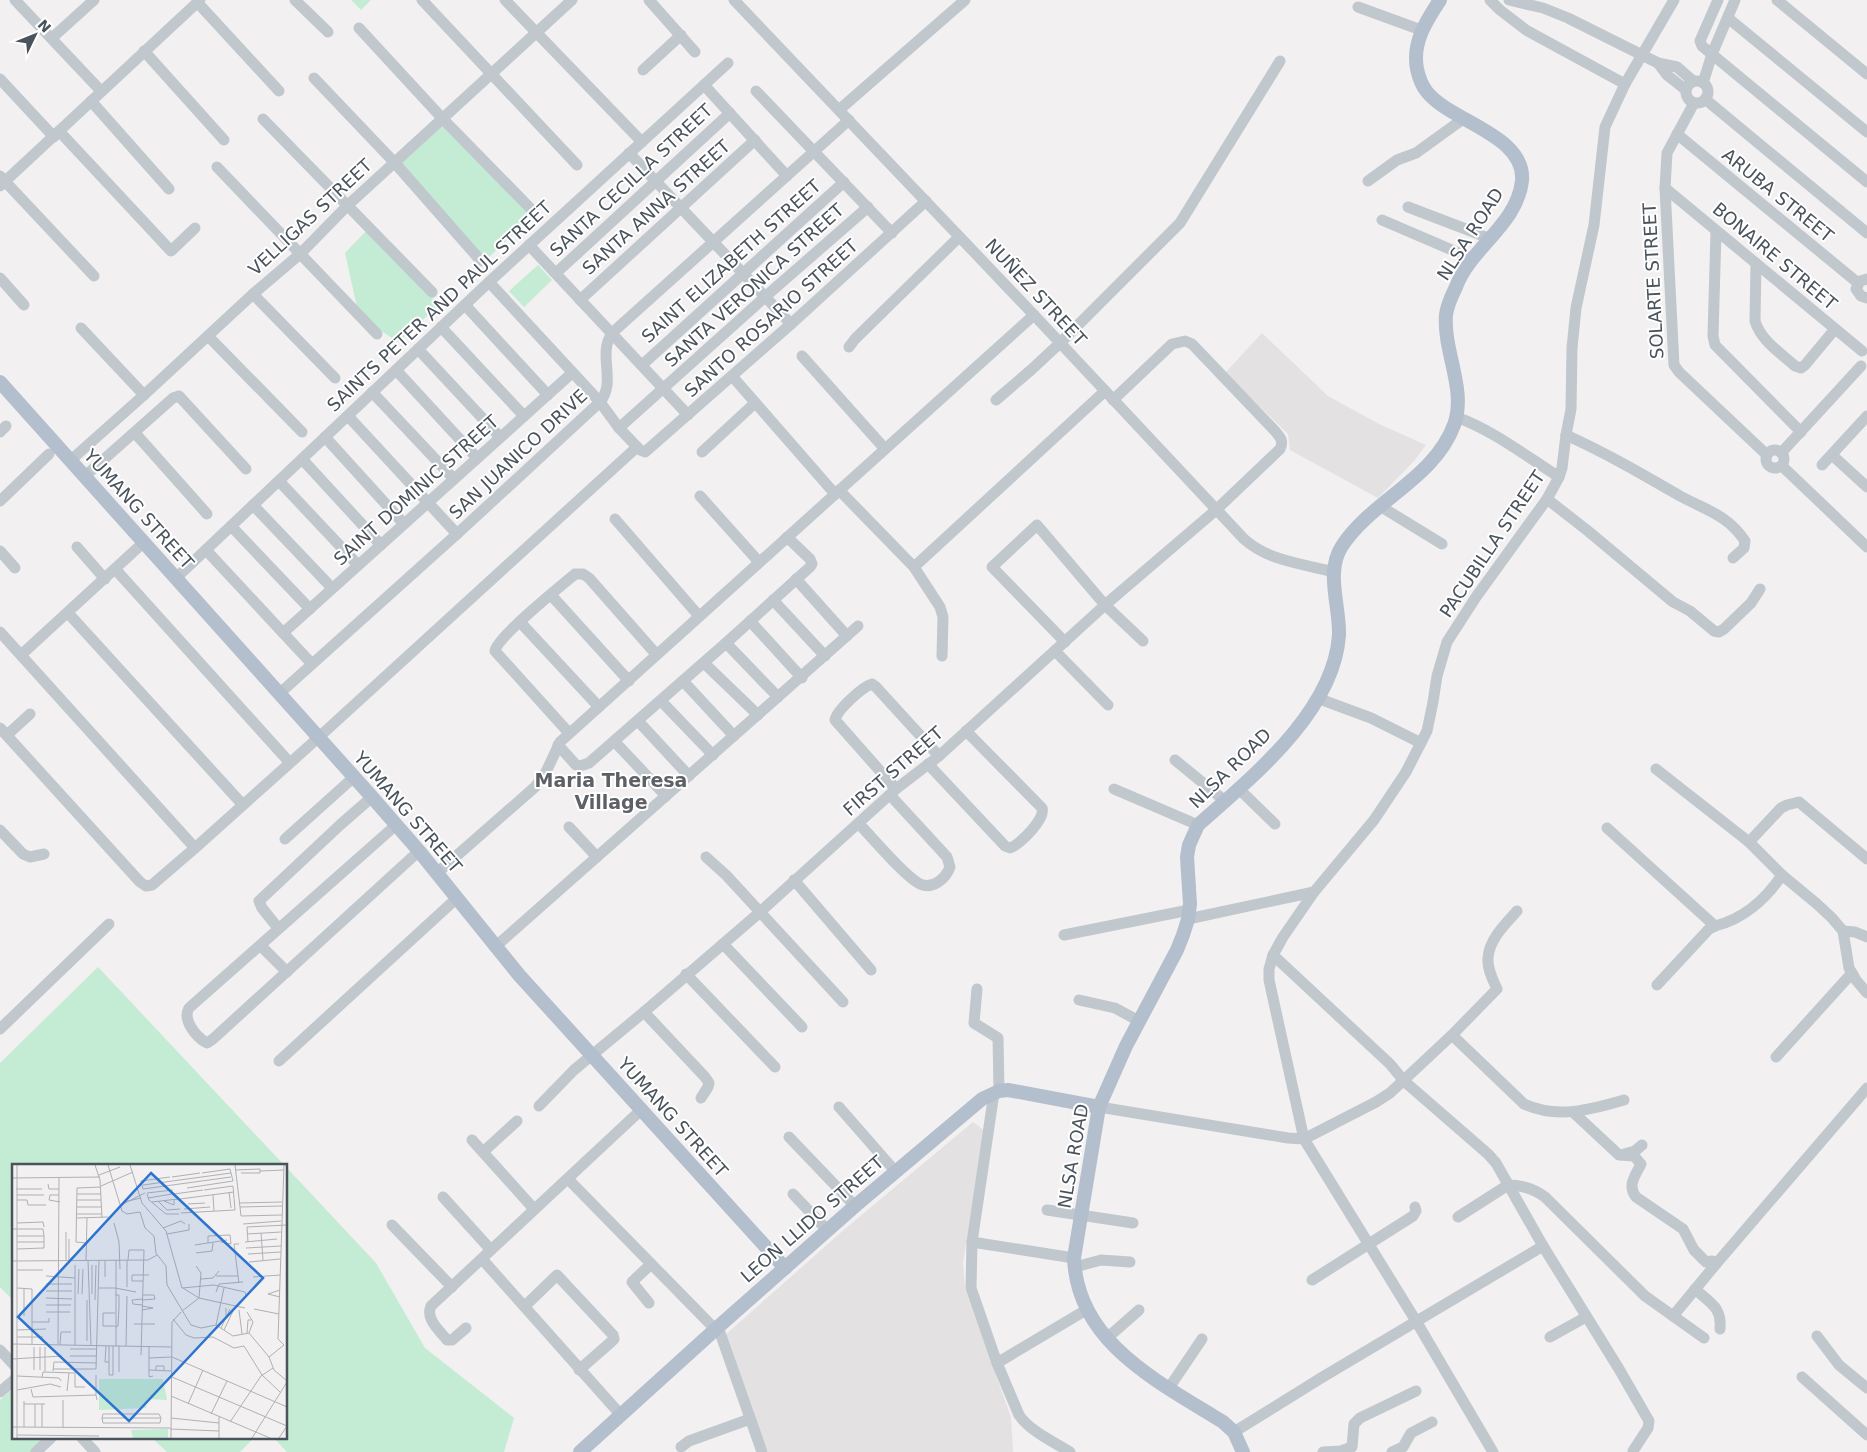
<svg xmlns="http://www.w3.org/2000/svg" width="1867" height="1452" viewBox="0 0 1867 1452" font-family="'DejaVu Sans',sans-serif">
	<rect width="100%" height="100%" fill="#f2f0f0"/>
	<g fill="#e3e1e1">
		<polygon points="1262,333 1328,396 1379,424 1426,445 1414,461 1378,498 1290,450 1288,434 1225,373"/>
		<polygon points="973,1122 984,1130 963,1263 965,1289 1011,1417 1013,1452 768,1452 724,1336 846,1228"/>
	</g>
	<g fill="#c4ebd3">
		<polygon points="351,0 371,0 361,10"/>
		<polygon points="443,119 533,215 484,262 397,163"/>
		<polygon points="369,228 439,305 398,342 359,316 345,253"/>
		<polygon points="538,265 552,280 524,307 509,291"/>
		<polygon points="98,967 285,1166 14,1166 14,1301 0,1287 0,1063"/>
		<polygon points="286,1167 376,1263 425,1348 514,1418 504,1452 287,1452 274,1438 286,1438"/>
		<polygon points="14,1388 14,1438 49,1438 34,1452 0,1452 0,1400"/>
		<polygon points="152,1438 254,1438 240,1452 167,1452"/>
	</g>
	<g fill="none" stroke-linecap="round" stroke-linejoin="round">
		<g stroke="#c0c7cd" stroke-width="11">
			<polyline points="15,0 101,91"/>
			<polyline points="295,0 328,32"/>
			<polyline points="422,0 577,165"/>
			<polyline points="505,0 642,142"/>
			<polyline points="649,0 695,52"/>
			<path d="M734,0l300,315 210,224c24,22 60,25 90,33"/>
			<polyline points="1490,0 1500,10 1526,30 1625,84"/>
			<polyline points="1509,0 1543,8 1568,18 1658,63 1677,67 1693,81"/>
			<polyline points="1718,0 1700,41 1702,46 1867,182"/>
			<polyline points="1777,0 1867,74"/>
			<polyline points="197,2 279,91"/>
			<polyline points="1358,7 1421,30"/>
			<polyline points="1728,18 1867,132"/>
			<polyline points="359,28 442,118 531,209"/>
			<polyline points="52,38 94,0"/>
			<polyline points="144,51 224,140"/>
			<polyline points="1658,63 1667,75 1686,90"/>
			<polyline points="643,70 681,35"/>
			<polyline points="314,78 394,162 481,261"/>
			<polyline points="0,79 54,137"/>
			<circle cx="1697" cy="92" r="11"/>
			<polyline points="1703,83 1712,54 1735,0"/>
			<polyline points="704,85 787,176"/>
			<polyline points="756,91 892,233"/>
			<polyline points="1705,99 1867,233"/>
			<polyline points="91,101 169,189"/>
			<polyline points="1694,103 1667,153 1665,188 1674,365 1679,372 1767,455"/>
			<polyline points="839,110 965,0"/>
			<polyline points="263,119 432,292"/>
			<polyline points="59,131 171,251 195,228"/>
			<polyline points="1677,134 1858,283"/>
			<polyline points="629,153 791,324"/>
			<polyline points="217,167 377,334"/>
			<polyline points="0,176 94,276"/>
			<polyline points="1368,181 1397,160 1416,153 1463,119"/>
			<polyline points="0,186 200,0"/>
			<polyline points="1665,188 1862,351"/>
			<polyline points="1408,207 1476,233 1490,239"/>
			<polyline points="1382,220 1473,259"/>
			<polyline points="1716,231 1713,336 1715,345 1801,432"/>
			<polyline points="529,245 688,415"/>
			<path d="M1756,263l-1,58c6,20 26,32 40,45l6,2 4,-3 30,-36"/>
			<polyline points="556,273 730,113"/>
			<polyline points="0,278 24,305"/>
			<polyline points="1867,279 1860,281 1856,289 1861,296 1867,298"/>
			<polyline points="489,282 600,402 619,428 640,450 645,452 791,324 926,201"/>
			<polyline points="253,294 335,378"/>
			<polyline points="580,300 755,140"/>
			<polyline points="465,305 548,395"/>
			<polyline points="441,327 524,416"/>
			<polyline points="81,328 144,395"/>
			<polyline points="208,336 302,432"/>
			<polyline points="849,347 855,339 959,237"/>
			<polyline points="418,349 500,437"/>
			<polyline points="802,356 885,449"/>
			<polyline points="642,365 844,182"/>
			<polyline points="396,370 477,458"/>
			<polyline points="732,376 835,494"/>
			<polyline points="372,392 454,479"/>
			<polyline points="996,400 1031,370 1060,343 1180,223 1280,61"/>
			<polyline points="348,416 457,534"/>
			<path d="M1456,417c37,13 70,39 103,60"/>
			<polyline points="619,428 765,297 868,207"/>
			<polyline points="0,432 6,426"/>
			<polyline points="135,433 207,514"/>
			<path d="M1566,435c40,18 76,39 114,61 26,14 48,19 65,45l-1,7 -11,10"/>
			<polyline points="325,437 404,524"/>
			<circle cx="1775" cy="459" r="9"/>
			<polyline points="702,452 755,403"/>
			<polyline points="1781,453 1861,366"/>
			<polyline points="1832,455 1867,487"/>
			<polyline points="302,459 381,545"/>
			<polyline points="71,460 144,395 253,294 300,254 348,205 572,0"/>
			<polyline points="1822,465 1867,416"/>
			<polyline points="1782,466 1867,547"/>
			<polyline points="85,476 173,398 179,396 246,469"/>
			<polyline points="279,481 358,565"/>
			<polyline points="839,490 914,567 940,607 943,617 942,656"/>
			<polyline points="700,496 759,562"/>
			<polyline points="1547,499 1588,531 1673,602 1690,611 1714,631 1719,632 1724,629 1751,603 1760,589"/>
			<polyline points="0,501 49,454"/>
			<polyline points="253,505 332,588"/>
			<polyline points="1380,506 1442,544"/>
			<polyline points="615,519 699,616"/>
			<polyline points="231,526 310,609"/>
			<polyline points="77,547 105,579"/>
			<polyline points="206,550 312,664"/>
			<polyline points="0,551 15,568"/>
			<polyline points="914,567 1105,391"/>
			<polyline points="116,570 290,763"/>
			<polyline points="176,578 489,282 728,63"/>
			<polyline points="796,579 847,636"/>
			<polyline points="551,595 629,681"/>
			<polyline points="773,600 825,656"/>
			<polyline points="68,613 243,805"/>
			<polyline points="750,621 802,678"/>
			<polyline points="520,622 599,707"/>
			<polyline points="0,632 195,848"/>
			<polyline points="283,633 572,373"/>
			<polyline points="1065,642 992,567 1037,525 1105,605 1143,641"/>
			<polyline points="726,643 778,697"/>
			<polyline points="1055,651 1108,705"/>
			<polyline points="21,655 144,542"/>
			<polyline points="704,663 758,715"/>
			<polyline points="683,681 734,736"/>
			<path d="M280,693l177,-159 143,-132c17,-21 -3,-47 12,-69l237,-213"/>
			<polyline points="1317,698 1371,718 1421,743"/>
			<polyline points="661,701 713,755"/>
			<polyline points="638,721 689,776"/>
			<polyline points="0,728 140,882 146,886 152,885 195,848 319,737 637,447"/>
			<path d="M569,733l-74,-82c2,-14 65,-64 80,-77h8l6,4 67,76"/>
			<polyline points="7,735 30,714"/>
			<polyline points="614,741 666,796"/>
			<polyline points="558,745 576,765 580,766 589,763 726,643 810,567 812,564 810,559 787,537"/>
			<polyline points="1175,760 1225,801"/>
			<path d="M928,764l77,82 5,2c10,-4 36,-29 32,-40l-76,-77"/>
			<polyline points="1656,769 1749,842 1782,875 1817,904 1832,918 1843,931 1849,968 1856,980 1867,993"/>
			<path d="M896,789l-61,-69c2,-10 27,-33 37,-36l4,3 63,69"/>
			<polyline points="1114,789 1198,825"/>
			<polyline points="1239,789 1275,824"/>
			<path d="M859,824c13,13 46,53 61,60 13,6 26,-6 30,-17l-3,-10 -57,-62"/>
			<path d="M396,825l-207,183c-7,12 7,29 18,35l6,-4 206,-188"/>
			<polyline points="569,827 597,857"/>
			<path d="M1607,828l108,98c28,-7 51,-27 67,-51"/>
			<polyline points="0,830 23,854 30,857 44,854"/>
			<polyline points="285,839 354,777"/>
			<polyline points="1749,842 1781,808 1787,805 1799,802 1867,859"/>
			<polyline points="706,857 726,875 843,1002"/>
			<polyline points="437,873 535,787 546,772 560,742 1034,315"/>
			<polyline points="794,880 871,970"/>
			<path d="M1517,911c-12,13 -28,29 -29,47 -1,11 5,22 9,31l-45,46 -62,58 -14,9 -72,37 -35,-159v-11l4,-14 10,-18 31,-45 60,-72 32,-48 21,-41 6,-29 4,-26 10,-34 29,-45 71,-98 12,-22 3,-9 4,-33 5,-26 1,-61 4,-40 18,-83 11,-98 20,-43 49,-84"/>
			<polyline points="1188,919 1314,892"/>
			<polyline points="278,928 262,908 259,901 340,825 372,797"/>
			<polyline points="1843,931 1855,932 1867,937"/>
			<polyline points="1064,935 1189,910"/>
			<polyline points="723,944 802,1027"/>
			<polyline points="261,946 287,972"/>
			<polyline points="495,947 858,626"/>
			<polyline points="1273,955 1390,1064 1404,1081 1488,1154 1496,1163 1543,1246 1619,1369 1649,1421 1648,1428 1633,1451"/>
			<polyline points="686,974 775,1067"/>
			<polyline points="1657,985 1709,929 1715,926"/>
			<polyline points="977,989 974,1023 998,1038 999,1091"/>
			<polyline points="1079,1000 1115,1008 1139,1021"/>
			<polyline points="644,1012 705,1077 709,1083 708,1087 701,1098"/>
			<polyline points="0,1029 109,924"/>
			<path d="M1452,1035l72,69c33,15 66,6 100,-4"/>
			<polyline points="1776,1057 1852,973"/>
			<polyline points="279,1061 457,898"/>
			<path d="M994,1093l-22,149 -1,46 26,75 22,52c11,16 33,26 51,37"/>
			<path d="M539,1106l35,-36 70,-58 115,-99 137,-124 43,-33 166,-151 111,-95 64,-61c4,-8 0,-12 -5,-18l-83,-87 -7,-3 -13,3 -59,56"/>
			<polyline points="839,1107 895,1171"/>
			<polyline points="1099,1107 1288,1138 1304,1139 1416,1321 1493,1452"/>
			<path d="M1574,1113l45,42 15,1 7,8c-6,12 -14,22 -5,33l47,32 11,21 12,12 6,-1 4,3 -43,52"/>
			<polyline points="789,1137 855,1206"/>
			<polyline points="472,1140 534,1209"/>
			<polyline points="483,1152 517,1121"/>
			<polyline points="1624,1154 1635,1151 1642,1145"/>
			<polyline points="568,1179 715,1329"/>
			<polyline points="793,1194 827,1230"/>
			<polyline points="443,1197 491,1250"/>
			<polyline points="1047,1210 1133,1223"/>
			<path d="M1458,1217l50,-32c14,0 26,4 37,12l100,99 59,42"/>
			<polyline points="392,1225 452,1287"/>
			<polyline points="972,1242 1074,1258"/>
			<polyline points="482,1259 620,1414"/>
			<polyline points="1716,1264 1867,1088"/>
			<polyline points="1075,1267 1101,1260 1130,1262"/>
			<polyline points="1312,1280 1413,1216 1416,1211 1415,1207"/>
			<path d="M1695,1289c15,14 27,18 25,40"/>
			<polyline points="649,1303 632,1282 651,1264"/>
			<polyline points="525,1306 557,1275 613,1335 614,1339 611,1342 579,1370"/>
			<polyline points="718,1327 762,1452"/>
			<path d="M466,1328l-14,12h-5c-7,-9 -22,-21 -16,-34l210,-196"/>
			<polyline points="1817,1336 1839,1365 1867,1388"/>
			<polyline points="1550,1337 1586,1317"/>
			<polyline points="1106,1339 1139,1310"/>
			<polyline points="0,1350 14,1365"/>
			<polyline points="997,1363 1086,1310"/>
			<polyline points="1802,1377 1867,1435"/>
			<polyline points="1169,1388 1202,1339"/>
			<polyline points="0,1392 14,1380"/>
			<polyline points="1234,1432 1321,1378 1543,1246"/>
			<polyline points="82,1438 95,1452"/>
			<polyline points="681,1447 689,1441 750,1419"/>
			<polyline points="36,1452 51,1438"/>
			<polyline points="1323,1452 1341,1451 1352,1447 1354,1424 1360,1418 1416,1391"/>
			<polyline points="1392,1452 1403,1447 1411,1433 1432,1422"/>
		</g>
		<g stroke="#b3bfcc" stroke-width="14">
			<polyline points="0,382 372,797 419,851 519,975 785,1268"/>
			<polyline points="580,1452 718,1327 855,1206 982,1099 999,1091 1008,1090 1099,1107"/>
			<path d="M1243,1452l-9,-20 -11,-10c-64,-40 -146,-79 -149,-164l25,-151 27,-61 51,-96 6,-15 5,-16 2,-15 -3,-47 2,-12 9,-20c53,-47 136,-113 141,-190 1,-29 -14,-63 3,-89 30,-46 92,-67 112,-121 13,-35 -11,-74 -8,-110 1,-9 6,-20 10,-28 14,-39 61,-62 66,-106 4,-46 -71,-59 -95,-89 -5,-6 -8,-14 -10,-23 -5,-26 9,-48 23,-69"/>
		</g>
	</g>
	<g text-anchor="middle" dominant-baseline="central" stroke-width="4" stroke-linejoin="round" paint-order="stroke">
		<g font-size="18" fill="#4a535c" stroke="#fff">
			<text transform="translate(631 180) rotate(-43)">SANTA CECILLA STREET</text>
			<text transform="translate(1778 195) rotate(39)">ARUBA STREET</text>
			<text transform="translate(656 207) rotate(-42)">SANTA ANNA STREET</text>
			<text transform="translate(310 217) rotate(-43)">VELLIGAS STREET</text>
			<text transform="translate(1470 234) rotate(-57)">NLSA ROAD</text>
			<text transform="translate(1775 256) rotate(40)">BONAIRE STREET</text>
			<text transform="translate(731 261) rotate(-42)">SAINT ELIZABETH STREET</text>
			<text transform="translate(1653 281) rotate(-93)">SOLARTE STREET</text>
			<text transform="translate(754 285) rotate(-42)">SANTA VERONICA STREET</text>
			<text transform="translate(1036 292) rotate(47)">NUÑEZ STREET</text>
			<text transform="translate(439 306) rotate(-43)">SAINTS PETER AND PAUL STREET</text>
			<text transform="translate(771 318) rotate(-42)">SANTO ROSARIO STREET</text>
			<text transform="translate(518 454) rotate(-43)">SAN JUANICO DRIVE</text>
			<text transform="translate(416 490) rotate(-42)">SAINT DOMINIC STREET</text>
			<text transform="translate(139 509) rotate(48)">YUMANG STREET</text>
			<text transform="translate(1492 544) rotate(-56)">PACUBILLA STREET</text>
			<text transform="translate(1230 768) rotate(-44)">NLSA ROAD</text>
			<text transform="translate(893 771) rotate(-41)">FIRST STREET</text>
			<text transform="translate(408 812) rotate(49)">YUMANG STREET</text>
			<text transform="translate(673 1117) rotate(48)">YUMANG STREET</text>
			<text transform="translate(1073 1156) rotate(-80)">NLSA ROAD</text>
			<text transform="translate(812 1219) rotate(-41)">LEON LLIDO STREET</text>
		</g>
		<g font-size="19" font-weight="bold" fill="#5d6064" stroke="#fff">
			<text x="611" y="780">Maria Theresa<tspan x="611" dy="22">Village</tspan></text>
		</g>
	</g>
	<g transform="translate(12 1164)">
		<rect width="275" height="275" fill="#f2f0f0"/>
		<path d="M87,215h64l4,21 -20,-1 -1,9 -47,2zM156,265v9h-35l-2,-8z" fill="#c4ebd3"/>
		<path fill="none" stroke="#afb1b5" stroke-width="1" d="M5,1v273M83,1l5,15 2,38M96,1l14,46 5,3 13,-2 5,16 9,8 2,17 10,13 1,19 24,40 10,3 15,-3 17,11 16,-3 20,24 5,13 13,11M118,1l12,38 24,28 16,57M223,1l5,42 42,-1M223,6l25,-1v4h-19M248,7l24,-1M190,9l28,-4M87,11l21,-8M160,13l28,-4M0,14l88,-1M129,17l2,8 88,-12M129,17l29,-4M36,20l1,5h10M131,21l88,-12M89,22l32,-14M175,24l46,-7 -3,-12M4,25h26M192,26l29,-4M217,28l2,16M135,29l26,-3M65,30h24M135,30l2,6 17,14h13M162,30l29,-4M5,31h27M47,31h-9l-1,5 11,2M201,31l1,16M136,34l24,-4M168,35l54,-7M5,36h10l1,5h18M65,36h24M152,37l10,4v-5M112,38l17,-4M140,38l26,-3M147,38l8,8 13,-1M227,39l43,-1M176,40l17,-1M109,41l24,-12M65,43h25M228,43l1,9 41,-1M172,45l26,-2M169,49l54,-3 -2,-24M65,50h25M65,54l31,-1M5,59l26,-1 1,5M102,59l5,19 1,27M231,60l38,-3M151,64l18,-7 4,3M0,65h31l1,7M249,69l2,27M155,70l22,-4v-6M235,70l34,-2M5,72h27v6M233,78l32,-3M236,78l-1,-15 40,-2M75,79l-11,-1 1,-54 24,-1M196,79v-7l22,-1 1,9 -10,-2M183,81l32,-5M234,84l35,-2M5,85l27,-1v-6h-27M184,89l16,-2 1,-8M236,90l33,-2M74,96l1,-42M76,96l3,85M93,96v17M104,96v86M116,96l1,-10h15l-3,105M0,97l136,-1 9,-5M54,97v-29M57,97v-22M237,98l31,-3M63,101v80M5,106h26M34,112l29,2M204,112h22l1,7M226,112l-4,-32h5M241,113l27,-2M189,115l12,-1 6,-7M131,117h-11v-6h17M34,120h26M115,123v-27M5,124l15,1v55M12,124v28M87,124h16M103,124l21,4M170,124l32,-3 31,7 1,3M171,124l16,10 2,-25 -5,-7M34,127h26M204,128l3,-8 24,-2M66,130l1,-25M70,130l1,-25M80,130v-29M268,133l-12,-3 12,-4M34,134l26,1M83,136l1,-35M131,136l12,-1 -1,-4h-11M34,141h25M130,141l-9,-1 -1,-4 11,-1M130,142l11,2 -11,2M242,145l25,5M227,146l3,24M170,147l17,-13 46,10M34,148h24M235,148l6,10 -4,11M161,155l13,16 8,3 19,-1 21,11 10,-2 18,29 18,17M20,158h17v-4M122,160h21M204,161l8,-37M103,162h-12v-13h12M207,162l7,-9v-9M103,163l3,-1 1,-19v-12h-4M209,164l9,-19M5,166l29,-1M212,166l9,-19M235,169l1,-13h3M5,173h26M75,177v-41M0,180l159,3M46,180l1,-166M48,181l1,-13h10M94,182l-1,16h4M97,182v29h4M114,182l1,-50M33,183v24M137,183v30l4,-1M58,185h27M58,192h27M160,193l115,50M257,193l15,-12 -6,-6 6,-174M137,194l22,-1M0,195l50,-3M41,205h43l3,-109M22,206v-23M28,206v-23M137,206l22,1M144,206v-4h8v5M41,207l1,-9 43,1M107,208v-26M101,211v-29M5,212l42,2 2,3M30,213l1,-5 32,1v14h10M160,213l115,49 -8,12M19,225l2,8 63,-2 1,5M5,226l33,-6 11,3M55,227l2,-18M84,231v-20M159,232l99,42M51,236v28M12,237v26M12,240h21M23,240v23M30,240v23M176,240l15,-34M199,250l16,-33M207,253v21M90,254l1,-4h56l2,4M90,254l1,5h57l1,-5M90,254h23M120,254h29M159,254l48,5M218,258l31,-46 12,-8M0,263l158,1M158,265l49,2M5,271l82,1M159,274l1,-116 9,-10M240,274l35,-56"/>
		<path fill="#2c74d0" fill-opacity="0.15" stroke="#2c74d0" stroke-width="2.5" d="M139,9l112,105 -134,143 -111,-104z"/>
		<rect width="275" height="275" fill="none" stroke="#4a535c" stroke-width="2.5"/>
	</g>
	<g transform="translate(35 35) rotate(47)" stroke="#ffffff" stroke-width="4" paint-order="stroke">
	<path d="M0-4L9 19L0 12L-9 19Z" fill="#4a535c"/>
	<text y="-8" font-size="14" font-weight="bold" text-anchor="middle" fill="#4a535c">N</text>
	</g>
</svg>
